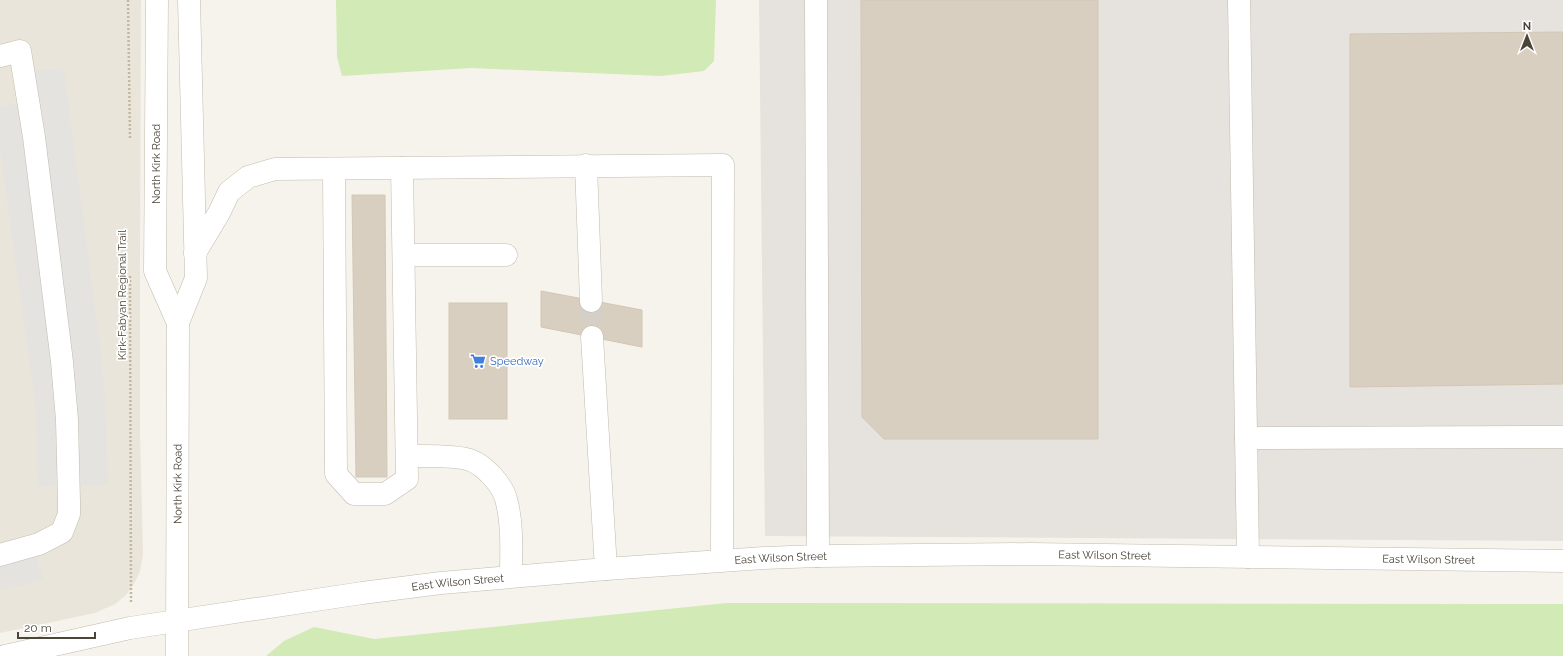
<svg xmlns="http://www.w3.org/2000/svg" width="1563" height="656" viewBox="0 0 1563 656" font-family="Raleway,sans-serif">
	<rect width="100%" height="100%" fill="#f6f3ec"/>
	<polygon fill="#eae5da" points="0,0 141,0 140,267 140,432 143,554 140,571 134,584 126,595 115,604 95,613 0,633"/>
	<polygon fill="#e6e2dd" points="759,0 1563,0 1563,541 765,536"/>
	<g fill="#d2eab5">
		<polygon points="336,0 716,0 714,61 704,71 661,76 471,68 342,76 337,57"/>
		<polygon points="727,603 1563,604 1563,656 266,656 284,641 314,627 374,639"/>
	</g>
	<g fill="#e5e3e0">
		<polygon points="64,68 100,345 106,407 108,485 37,487 36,411 0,151 0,106 23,103 19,72"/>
		<polygon points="31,540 43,579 0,591 0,548"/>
	</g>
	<g fill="#d8cfc1" stroke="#d3c7b4">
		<polygon points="861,0 1098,0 1098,439 884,439 862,417"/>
		<polygon points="1563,32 1563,384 1350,387 1350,34"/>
		<polygon points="352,195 385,195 387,477 356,477"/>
		<polygon points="541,291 642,310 642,347 541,327"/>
		<rect x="449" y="303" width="58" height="116"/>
	</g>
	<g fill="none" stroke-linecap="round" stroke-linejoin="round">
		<polyline stroke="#d4d0c8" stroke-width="22" stroke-dasharray="22 11" stroke-linecap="butt" points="591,301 592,337"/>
		<g stroke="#c2bbae" stroke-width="23">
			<g id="minor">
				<polyline points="157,0 155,271 178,323"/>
				<polyline points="816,0 818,556"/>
				<polyline points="1239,0 1248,557"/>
				<polyline points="0,56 20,51 34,137 62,362 67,420 69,502 69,514 62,532 39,544 0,555"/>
				<polyline points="586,165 591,301"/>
				<polyline points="334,169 336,474 354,494 385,494 407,479 402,168"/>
				<polyline points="195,253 219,213 229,192 248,177 275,169 723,165 722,560"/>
				<polyline points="404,255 506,255"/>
				<polyline points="592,337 606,569"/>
				<polyline points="1246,438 1563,437"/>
				<path d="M408,456c15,0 49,-1 62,4 14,5 32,24 36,39 7,25 5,52 5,77"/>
				<path id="s1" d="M5,656l125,-28 232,-35 79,-10 165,-14 158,-11 54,-2 212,-2 533,7"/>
				<path id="s2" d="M177,656l1,-333 18,-45 -7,-278"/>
			</g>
		</g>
		<g stroke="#c4b79f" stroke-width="2.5" stroke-dasharray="2 2" stroke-linecap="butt">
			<polyline points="128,0 130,139"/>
			<polyline points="130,276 131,603"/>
		</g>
		<use href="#minor" stroke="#fff" stroke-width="22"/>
	</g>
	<defs>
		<g id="supermarket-bare" transform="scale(1.2)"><path d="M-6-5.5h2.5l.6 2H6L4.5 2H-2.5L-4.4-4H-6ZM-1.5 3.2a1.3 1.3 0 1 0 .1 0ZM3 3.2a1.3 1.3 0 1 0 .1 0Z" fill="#3f7fe0" stroke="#fff" stroke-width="2.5" paint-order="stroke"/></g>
	</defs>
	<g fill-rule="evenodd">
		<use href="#supermarket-bare" x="478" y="361"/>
	</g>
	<g text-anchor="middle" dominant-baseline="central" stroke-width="3.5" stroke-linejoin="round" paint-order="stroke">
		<g font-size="11" fill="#4b4439" stroke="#fff">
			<text transform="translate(156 164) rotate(-90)">North Kirk Road</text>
			<text transform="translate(122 295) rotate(-90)">Kirk-Fabyan Regional Trail</text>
			<text stroke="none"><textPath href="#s2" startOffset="172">North Kirk Road</textPath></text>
			<text stroke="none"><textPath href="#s1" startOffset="1107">East Wilson Street</textPath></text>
			<text stroke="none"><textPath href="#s1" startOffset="783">East Wilson Street</textPath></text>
			<text stroke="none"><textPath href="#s1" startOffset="1431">East Wilson Street</textPath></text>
			<text stroke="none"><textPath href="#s1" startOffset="459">East Wilson Street</textPath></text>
		</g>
		<g font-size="11" fill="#366cbe" stroke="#fff" text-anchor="start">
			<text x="490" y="361">Speedway</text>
		</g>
	</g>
	<g transform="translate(1527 36)" stroke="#ffffff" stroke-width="3" paint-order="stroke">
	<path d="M0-3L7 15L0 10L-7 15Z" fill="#4b4439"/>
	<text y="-6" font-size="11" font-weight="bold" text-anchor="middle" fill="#4b4439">N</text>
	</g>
	<path d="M18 632v6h77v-6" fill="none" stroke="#4b4439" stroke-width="2"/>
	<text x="24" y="632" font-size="12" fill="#4b4439" stroke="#ffffff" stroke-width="3" paint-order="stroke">20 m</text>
</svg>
